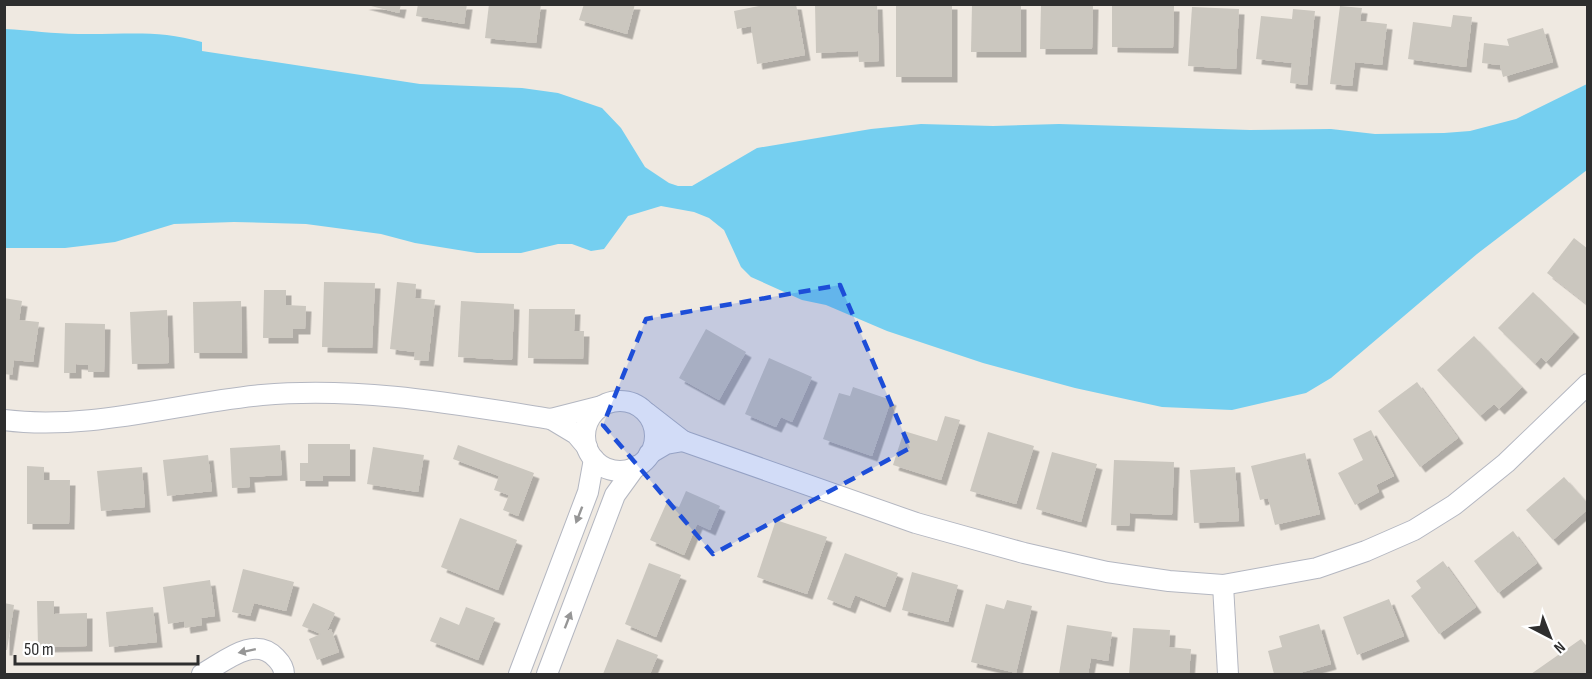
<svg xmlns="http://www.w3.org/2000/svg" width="1592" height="679" viewBox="0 0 1592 679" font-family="'Sofia Sans Condensed',sans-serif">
	<defs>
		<filter id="shadow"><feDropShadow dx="5.5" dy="5.5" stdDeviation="0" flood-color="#0004"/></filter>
	</defs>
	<rect width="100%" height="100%" fill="#efe9e1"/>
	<path fill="#75cff0" d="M5,29c24,1 49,5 73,5 46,1 78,-5 124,8v9l218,33 102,4 36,5 44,15 19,20 24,39 24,16 9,3h14l65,-38 114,-19 50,-5 72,2 66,-2 191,6 81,-1 44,5 69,-1 26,-2 46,-12 71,-35v86l-110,84 -146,124 -25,15 -74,17 -70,-3 -87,-19 -92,-25 -96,-32 -61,-26 -24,-5 -51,-23 -10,-10 -17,-37 -15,-12 -15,-6 -33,-6 -33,10 -24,33 -13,2 -19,-7h-14l-37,9h-44l-62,-10 -34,-9 -75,-10 -72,-2 -60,2 -59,18 -50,6h-60z"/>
	<g fill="#cbc7bf" filter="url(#shadow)">
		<polygon points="363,4 401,4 399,13"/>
		<polygon points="418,4 467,4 464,24 416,16"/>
		<polygon points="489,4 541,4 536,43 485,38"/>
		<polygon points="584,4 635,4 627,34 579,20"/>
		<polygon points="769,4 796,4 805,55 757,64 751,26 737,29 734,11"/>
		<polygon points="815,4 877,4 879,61 859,62 858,51 816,53"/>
		<rect x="896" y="4" width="56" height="73"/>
		<polygon points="972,4 1021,4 1021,52 971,52"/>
		<polygon points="1041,4 1093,4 1092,49 1040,49"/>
		<polygon points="1112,5 1174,6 1173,48 1112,47"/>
		<polygon points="1340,6 1362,8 1360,21 1387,24 1382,65 1355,62 1352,86 1330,84"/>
		<polygon points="1192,7 1239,9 1236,69 1188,66"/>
		<polygon points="1293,9 1315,11 1307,85 1290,83 1292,63 1256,59 1261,16 1292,19"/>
		<polygon points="1453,15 1472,17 1466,67 1408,59 1413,22 1451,27"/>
		<polygon points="1543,28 1553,62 1503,77 1500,65 1482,63 1484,43 1509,46 1507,39"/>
		<polygon points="1574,238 1588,249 1588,305 1547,273"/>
		<polygon points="324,282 375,283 372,348 322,347"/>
		<polygon points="397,282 416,284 415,298 435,300 428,361 414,360 415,352 390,349"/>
		<polygon points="264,290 286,290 286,305 306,306 305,329 293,329 293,338 263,338"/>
		<polygon points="1533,292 1574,332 1546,362 1541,357 1535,364 1498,328"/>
		<polygon points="4,298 22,301 19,320 39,322 33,362 14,360 12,375 4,374"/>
		<polygon points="241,301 242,353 194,353 193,302"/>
		<polygon points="461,301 514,304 512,360 458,357"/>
		<polygon points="529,309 575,309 574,331 584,331 583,359 528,358"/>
		<polygon points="167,310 169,363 132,364 130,312"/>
		<polygon points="65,323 105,324 104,372 88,372 88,365 76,364 76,373 64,373"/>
		<polygon points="706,329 746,352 719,400 679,378"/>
		<polygon points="1474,336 1522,387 1499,409 1494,404 1480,416 1437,370"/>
		<polygon points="769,358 812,377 792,422 781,417 776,427 745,414"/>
		<polygon points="1417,382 1458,438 1420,467 1378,411"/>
		<polygon points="853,387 891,400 872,456 823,439 839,393 850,396"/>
		<polygon points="945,416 960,420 941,480 893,465 904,431 937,441"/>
		<polygon points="1371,430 1394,476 1376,485 1379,492 1355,505 1338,473 1363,460 1353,439"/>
		<polygon points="988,432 1034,446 1016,504 970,491"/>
		<polygon points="308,444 350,444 350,476 323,476 323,481 300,481 300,463 308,463"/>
		<polygon points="280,445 282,475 249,477 250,487 232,488 230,448"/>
		<polygon points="458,445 534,473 518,516 503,510 509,495 494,490 499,476 453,459"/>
		<polygon points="373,447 424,455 418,492 367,484"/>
		<polygon points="1052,452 1097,464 1081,522 1036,509"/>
		<polygon points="1305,453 1320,514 1275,525 1268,498 1260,500 1251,466"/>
		<polygon points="208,455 212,491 167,496 163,460"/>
		<polygon points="1114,460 1174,462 1172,515 1130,513 1129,526 1111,525"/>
		<polygon points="27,466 44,467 44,480 70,480 69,524 27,524"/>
		<polygon points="142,467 145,507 101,511 97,471"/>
		<polygon points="1235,467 1239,521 1194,523 1190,470"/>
		<polygon points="1564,477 1588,504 1588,509 1553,540 1526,510"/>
		<polygon points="686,491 720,506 710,530 697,524 684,555 650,540 667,502 679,507"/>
		<polygon points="460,518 517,540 498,590 441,567"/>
		<polygon points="776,520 827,537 807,594 757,577"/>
		<polygon points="1513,531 1537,563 1498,593 1474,561"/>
		<polygon points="845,553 898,573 885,607 855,595 850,608 827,599"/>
		<polygon points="1443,561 1476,607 1439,634 1411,596 1421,588 1416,581"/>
		<polygon points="649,563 681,575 656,637 625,624"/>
		<polygon points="243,569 294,582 286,611 254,603 250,616 232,612"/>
		<polygon points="912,572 958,585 948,622 902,610"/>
		<polygon points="210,580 215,616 201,618 202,625 185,628 184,621 168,624 163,587"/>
		<polygon points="1389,599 1404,636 1357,655 1343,617"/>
		<polygon points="1007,600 1032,606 1016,673 971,662 986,604 1004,609"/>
		<polygon points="37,601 54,601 54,614 87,613 87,646 38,647"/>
		<polygon points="4,603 14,605 7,650 4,650"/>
		<polygon points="313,603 335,613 327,631 331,629 339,652 317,660 309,639 321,634 302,626"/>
		<polygon points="153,607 157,642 109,647 106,612"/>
		<polygon points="466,607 495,618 478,660 430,641 440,617 459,625"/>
		<polygon points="1319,624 1331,664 1296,674 1274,674 1268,651 1282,647 1279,636"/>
		<polygon points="1067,625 1112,632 1108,661 1091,658 1088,674 1059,674"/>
		<polygon points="1133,628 1170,630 1169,647 1191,649 1189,674 1129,674"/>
		<polygon points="617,639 658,655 650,674 603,674"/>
		<polygon points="1581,639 1588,648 1588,674 1531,674"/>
	</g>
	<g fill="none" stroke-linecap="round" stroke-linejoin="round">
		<g stroke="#b4b7c1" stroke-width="22">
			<g id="minor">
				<circle cx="620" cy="436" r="35"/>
				<polyline points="647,413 683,441 666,444 649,454"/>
				<path d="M4,420c86,11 173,-17 258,-25 96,-9 194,9 289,24"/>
				<polyline points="683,441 916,523 1024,553 1107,572 1169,581 1223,585 1317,568 1366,551 1414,530 1454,505 1506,463 1588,384"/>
				<polyline points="587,447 576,434 551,419 602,406"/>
				<polyline points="1223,585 1228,674"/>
				<path d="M202,674c21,-11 52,-40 74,-16 5,5 8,10 8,16"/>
				<polyline points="519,674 588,492 594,459"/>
				<polyline points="547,674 615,495 636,466"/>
			</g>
		</g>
		<use href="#minor" stroke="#fff" stroke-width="20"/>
	</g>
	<defs><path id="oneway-solid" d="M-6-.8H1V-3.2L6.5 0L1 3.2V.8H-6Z" transform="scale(1.5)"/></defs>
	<g fill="#969696">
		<use href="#oneway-solid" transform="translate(579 515) rotate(111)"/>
		<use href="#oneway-solid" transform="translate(568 620) rotate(-69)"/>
		<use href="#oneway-solid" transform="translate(247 651) rotate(168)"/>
	</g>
	<path fill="#1d4ed8" fill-opacity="0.2" stroke="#1d4ed8" stroke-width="4.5" stroke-dasharray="12 8" stroke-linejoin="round" d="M840,285l70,163 -197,106 -110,-129 43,-106z"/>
	<rect width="1592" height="679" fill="none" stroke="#2e2e2e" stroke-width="12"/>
	<g transform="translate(1550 637) rotate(138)" stroke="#ffffff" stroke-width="4.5" paint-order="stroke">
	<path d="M0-4.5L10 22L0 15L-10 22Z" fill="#2e2e2e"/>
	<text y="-9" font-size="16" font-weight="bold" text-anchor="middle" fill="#2e2e2e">N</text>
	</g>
	<path d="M15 655v9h183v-9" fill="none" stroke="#2e2e2e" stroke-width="3"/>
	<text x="24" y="655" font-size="18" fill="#2e2e2e" stroke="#ffffff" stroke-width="4.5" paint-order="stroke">50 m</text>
</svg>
